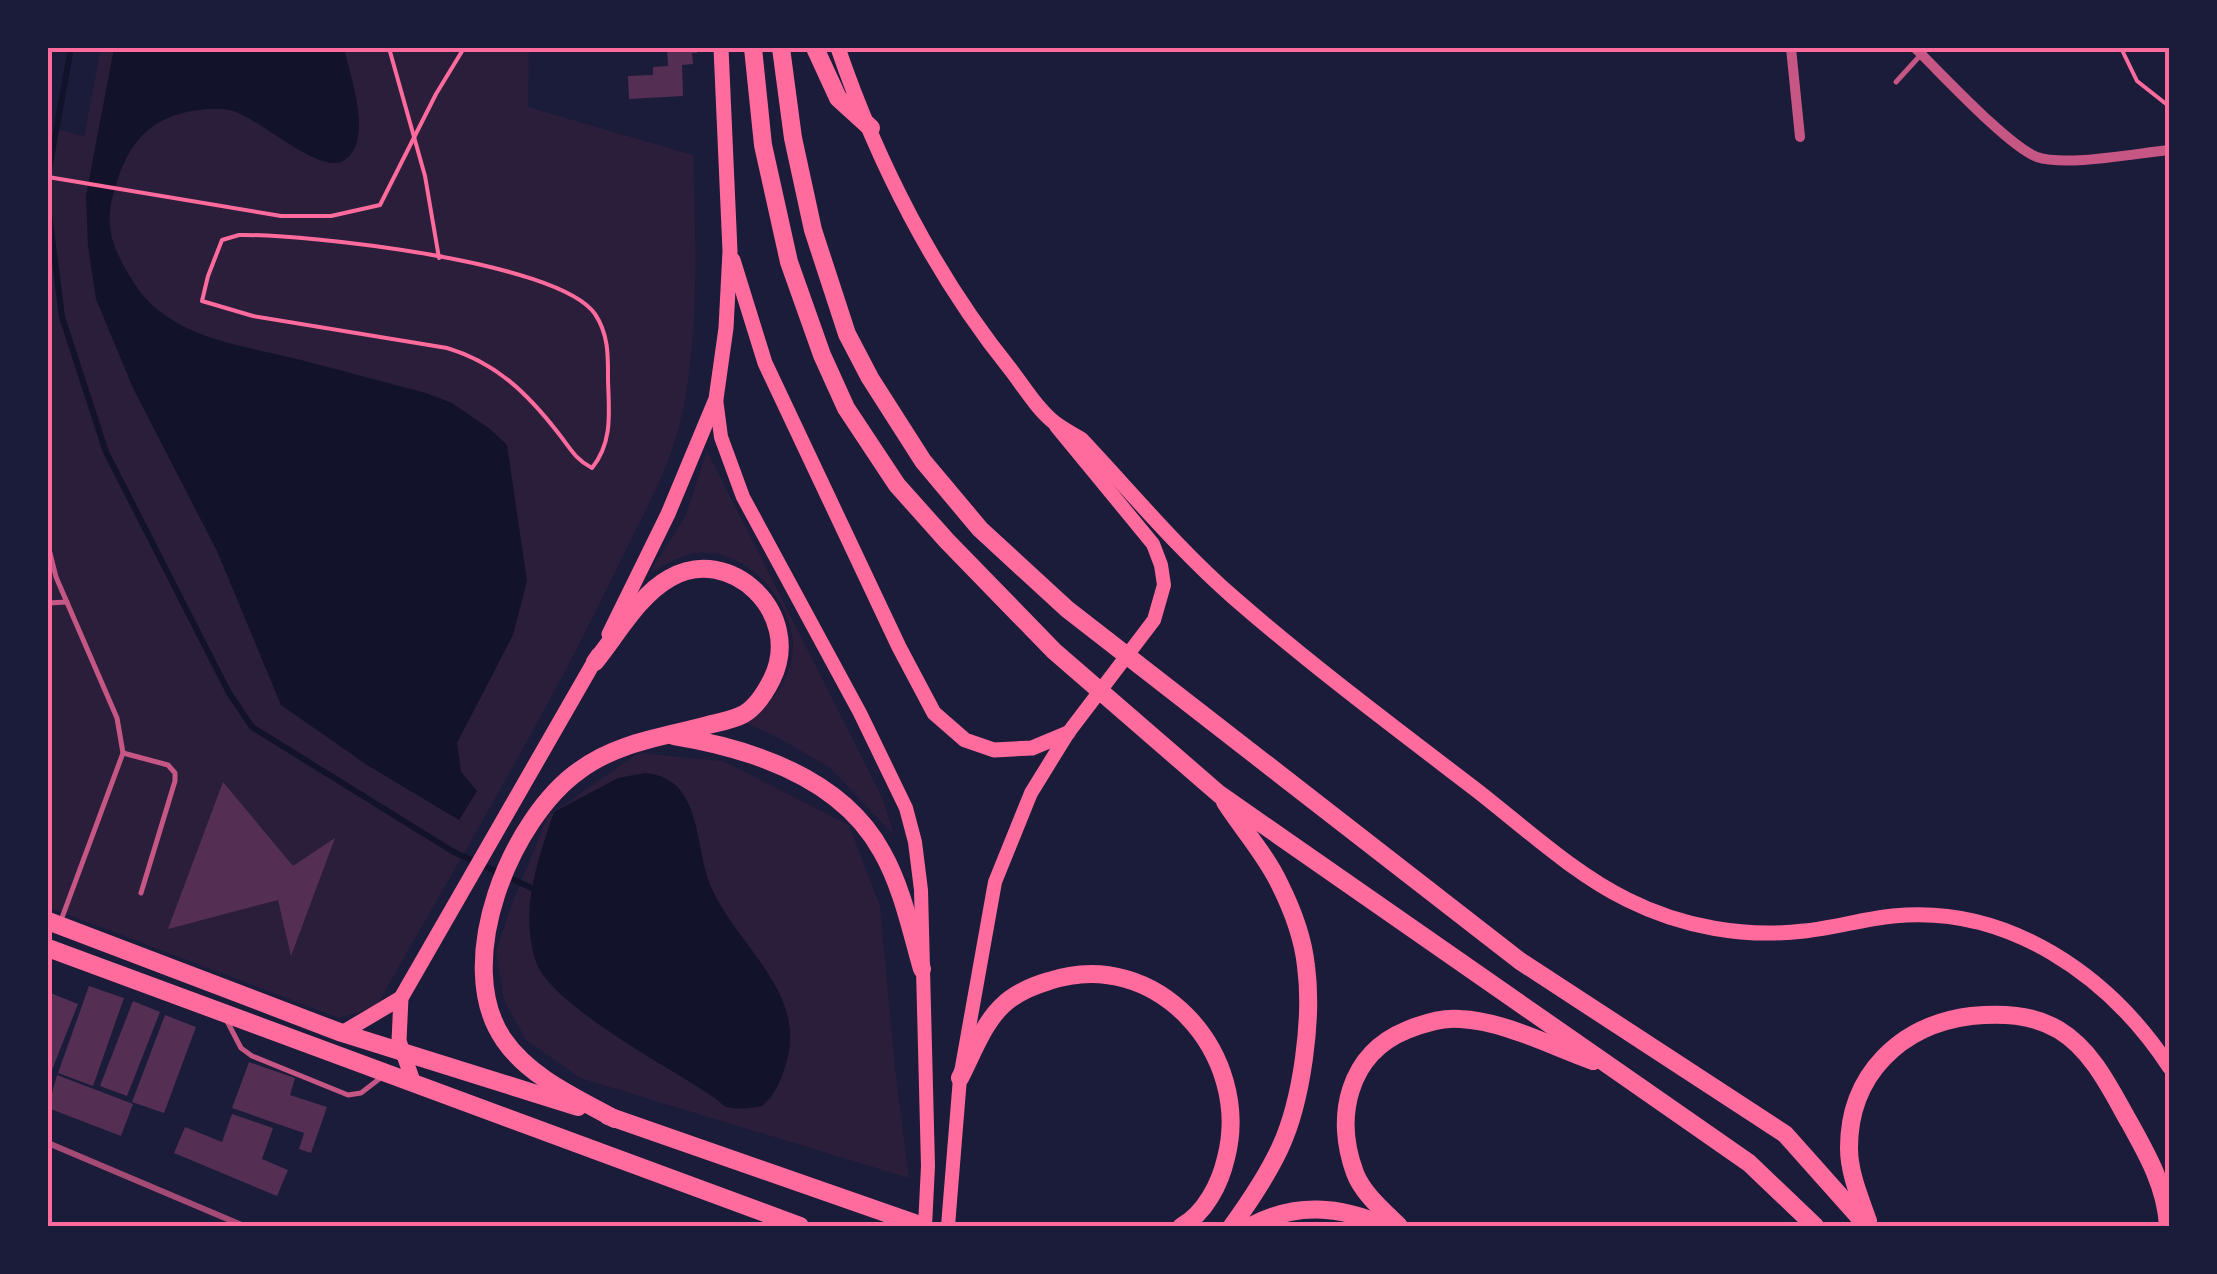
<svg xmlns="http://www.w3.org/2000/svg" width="2217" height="1274" viewBox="0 0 2217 1274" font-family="'PT Serif',serif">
	<rect width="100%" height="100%" fill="#1b1b3a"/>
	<g fill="#2a1e3b">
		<path d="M101,48h428l-1,59 165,48c3,84 7,190 -14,272 -13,49 -40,95 -61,139 -72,151 -160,295 -242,441l-37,11 -291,-111v-780l36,9z"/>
		<path d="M707,451l175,346 12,38 -65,-68 -54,-31 -30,-13c25,-16 47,-45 48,-76 0,-48 -51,-104 -102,-93 -14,3 -29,13 -42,19l36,-56z"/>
		<polygon points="638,753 723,761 849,825 880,906 895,1068 909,1178 580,1078 526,1040 504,1000 496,951 513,901 548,816"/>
	</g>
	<g fill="#12122b">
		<path d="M114,48h230c6,28 31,95 -1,113 -24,13 -81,-40 -107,-49 -10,-4 -26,-4 -37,-2 -55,7 -74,38 -87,89 -8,33 5,57 22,84 35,56 109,62 167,77 42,11 83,22 125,33l26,10 38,26 17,16 20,136 -14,54 -56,108 4,29 16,19 -18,29 -92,-55 -86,-60 -64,-154 -84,-163 -37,-89 -8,-53 -2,-50z"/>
		<path d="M645,773c59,5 48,74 67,116 26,58 98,106 73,178 -6,17 -10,28 -23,39 -11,2 -27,5 -38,0 -4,-3 -7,-7 -12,-10 -40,-27 -160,-90 -176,-134 -17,-51 2,-103 18,-150l64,-34z"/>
	</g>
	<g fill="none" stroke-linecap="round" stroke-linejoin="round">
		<g stroke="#12122b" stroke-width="6">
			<polyline points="48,175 71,48"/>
			<polyline points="48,206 62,317 106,452 229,693 252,727 452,851 536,890"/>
		</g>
	</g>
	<g fill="#542f53">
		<polygon points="667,48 697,48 697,53 692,53 693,64 682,65 683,96 629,99 628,76 653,75 653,67 668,66"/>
		<polygon points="223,782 293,866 335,838 291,956 278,900 168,929"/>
		<polygon points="89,986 124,998 93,1086 58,1073"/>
		<polygon points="48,992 78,1004 48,1080"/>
		<polygon points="133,1001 160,1012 127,1096 100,1086"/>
		<polygon points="165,1015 196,1027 164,1113 132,1102"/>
		<polygon points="249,1062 295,1078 290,1095 327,1107 311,1153 299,1149 304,1133 232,1108"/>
		<polygon points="57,1075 133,1104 121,1136 48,1108"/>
		<polygon points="232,1114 273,1128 262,1159 288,1170 277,1196 174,1153 185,1127 222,1142"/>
	</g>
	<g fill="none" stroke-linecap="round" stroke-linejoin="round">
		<g stroke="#ff6b9d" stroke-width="4">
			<polyline points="389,48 425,176 439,258"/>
			<polyline points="2121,48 2137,81 2170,107"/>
			<polyline points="48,177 281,216 331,216 380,205 436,94 464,48"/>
			<path d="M239,235c67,-1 319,26 356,79 14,21 13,43 13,66 1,32 5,62 -16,88 -17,-9 -22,-20 -33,-34 -31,-40 -62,-71 -112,-86l-194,-32 -51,-15 6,-25 14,-36z"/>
		</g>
		<g stroke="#c65784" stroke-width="5">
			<polyline points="1896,82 1927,48"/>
			<polyline points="48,545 56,577 117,718 123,753 60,923"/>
			<polyline points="48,603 67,602"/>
			<polyline points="123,753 168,765 175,773 175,781 141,893"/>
			<polyline points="227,1021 241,1048 252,1056 348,1095 361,1093 383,1076"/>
		</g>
		<g stroke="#c65784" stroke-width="10">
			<polyline points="1791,48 1800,137"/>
			<path d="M1915,48c26,25 93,98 122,109 29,10 100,-4 133,-7"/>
		</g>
		<g stroke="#ff6b9d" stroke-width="14">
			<polyline points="716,399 721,437 743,497 860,713 906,808 915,842 921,890 928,1166 925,1226"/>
			<polyline points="948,1226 960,1078 995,882 1031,793 1068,733 1154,620 1164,585 1161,565 1153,544 1056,426"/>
		</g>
		<g stroke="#ff6b9d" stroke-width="15">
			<path d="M838,48c39,114 97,228 173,322 13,17 27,40 44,53 8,6 17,11 26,16 49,52 98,111 152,158 78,68 161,130 242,192 49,38 98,84 153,111 54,27 116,38 176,31 30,-3 59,-12 89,-15 115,-12 217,60 277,152"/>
			<polyline points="733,260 765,363 899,647 934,713 965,740 994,750 1032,748 1068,733"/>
			<polyline points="609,634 668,514 716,399 726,328 730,251 721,48"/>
			<polyline points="342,1033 401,998"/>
			<polyline points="414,1084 399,1041 401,998 598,655"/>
		</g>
		<g stroke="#ff6b9d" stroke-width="18">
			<polyline points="753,48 763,145 789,262 822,355 846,408 897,485 947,541 1054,651 1219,794 1749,1163 1815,1226"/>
			<polyline points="781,48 793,138 813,230 847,334 870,378 923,461 980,529 1067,609 1520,961 1785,1134 1867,1226"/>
			<polyline points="815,48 838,98 871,128"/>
			<path d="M595,662c22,-27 44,-67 75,-84 60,-35 134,36 102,101 -6,12 -16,28 -28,35 -11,6 -24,8 -36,11 -44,12 -90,17 -128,45 -69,48 -129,194 -76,270 25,37 73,58 111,79"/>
			<path d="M674,736c79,13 168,42 208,116 20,35 29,79 40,117"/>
			<path d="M1225,802c18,28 41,53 55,83 13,26 23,53 26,81 7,52 -4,135 -26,182 -13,28 -30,53 -48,78"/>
			<polyline points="48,921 342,1033 578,1107"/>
			<polyline points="48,948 800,1226"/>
			<path d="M960,1078c12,-23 23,-54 42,-72 13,-13 30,-20 47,-25 107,-36 204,73 177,177 -6,26 -21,55 -44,68"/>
			<polyline points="608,1116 923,1226"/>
			<path d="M1868,1221c-8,-23 -19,-48 -19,-73 0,-73 51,-123 122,-132 30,-3 61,-2 88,14 33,20 51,58 69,90 19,34 38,67 40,106"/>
			<path d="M1251,1226c45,-24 89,-20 134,0"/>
			<path d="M1399,1226c-15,-15 -36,-32 -44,-53 -21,-56 -7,-119 52,-143 17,-7 35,-13 53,-11 44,2 91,27 133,42"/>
		</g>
		<polyline stroke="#a44b75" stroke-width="6" points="48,1143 244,1226"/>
	</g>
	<rect width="2217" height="1274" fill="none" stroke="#1b1b3a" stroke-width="100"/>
	<rect x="50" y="50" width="2117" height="1174" fill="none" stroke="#ff6b9d" stroke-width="4"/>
</svg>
